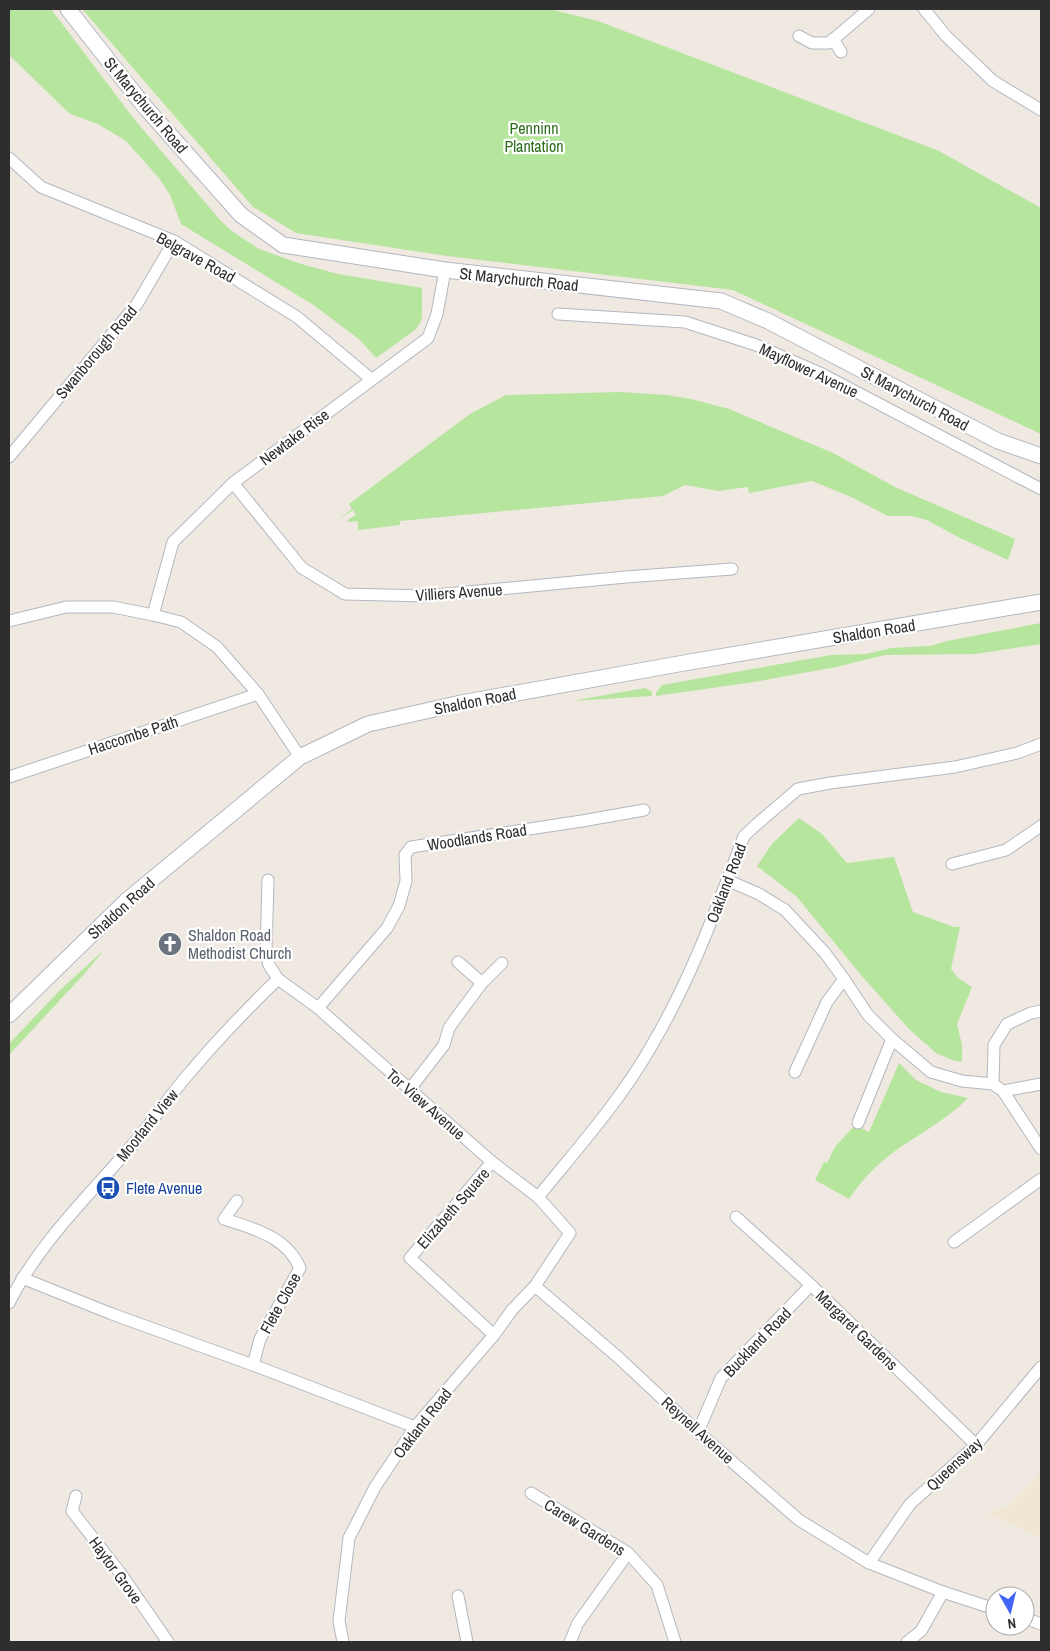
<svg xmlns="http://www.w3.org/2000/svg" width="1050" height="1651" viewBox="0 0 1050 1651" font-family="'Archivo Narrow',sans-serif">
	<rect width="100%" height="100%" fill="#efe9e1"/>
	<polygon fill="#f0e6d1" points="1041,1473 1041,1538 988,1513 1008,1507"/>
	<g fill="#b6e59e">
		<polygon points="9,9 51,9 134,119 221,221 233,232 259,249 298,263 338,274 422,288 422,318 419,325 415,330 376,358 360,340 315,306 181,224 170,195 159,178 126,141 98,124 70,114 9,55"/>
		<polygon points="82,9 549,9 598,21 939,151 1041,208 1041,434 733,290 447,256 296,233 253,207"/>
		<polygon points="620,392 666,395 691,399 729,409 833,453 897,488 1015,539 1008,560 956,536 927,520 911,516 888,516 851,497 812,481 749,493 748,487 718,491 685,485 663,496 400,521 400,525 358,530 358,521 347,522 349,519 356,515 353,510 337,520 352,509 349,504 470,414 506,395"/>
		<polygon points="1041,623 1041,644 975,654 885,655 836,667 754,682 656,696 656,693 662,685 831,655 866,654 891,648 930,646 947,641"/>
		<polygon points="645,688 652,692 652,696 571,701"/>
		<polygon points="799,818 822,834 847,863 894,857 913,912 954,927 960,927 951,969 958,978 972,987 957,1024 962,1045 962,1062 952,1060 936,1053 910,1030 861,975 797,897 757,866 772,844"/>
		<polygon points="104,950 86,972 9,1055 9,1044 59,991"/>
		<path d="M899,1063l17,17 25,12 27,6c-22,23 -52,37 -77,56 -17,13 -31,28 -42,45l-34,-19 9,-18 3,1 8,-16 20,-22 14,7z"/>
	</g>
	<g fill="none" stroke-linecap="round" stroke-linejoin="round">
		<g stroke="#b4b7c1" stroke-width="13">
			<g id="minor">
				<polyline points="924,9 946,36 993,81 1041,110"/>
				<polyline points="799,36 812,43 829,43 869,9"/>
				<polyline points="833,39 841,52"/>
				<polyline points="9,158 41,187 174,241 297,317 371,379"/>
				<polyline points="558,314 685,322 756,345 822,374 1041,489"/>
				<polyline points="9,457 137,304 174,241"/>
				<polyline points="233,483 302,568 345,594 425,596 626,577 732,569"/>
				<polyline points="153,615 173,542 233,483 428,338 437,314 445,270"/>
				<polyline points="9,621 66,607 113,607 153,615 181,622 217,647 258,694 300,757"/>
				<polyline points="9,777 258,694"/>
				<polyline points="952,864 1006,850 1041,826"/>
				<polyline points="268,880 266,953 269,965 278,979 318,1008 492,1162 538,1197 570,1233 535,1286 512,1310 494,1335 415,1427 375,1487 349,1538 339,1621 343,1642"/>
				<polyline points="727,880 759,894 785,910 825,953 844,979 868,1015 892,1039 931,1072 962,1081 993,1084 1003,1091 1041,1149"/>
				<polyline points="458,962 482,983"/>
				<polyline points="318,1008 387,928 399,906 406,881 405,855 411,847 582,821 644,810"/>
				<polyline points="795,1072 827,1002 844,979"/>
				<polyline points="993,1084 994,1045 1007,1024 1031,1013 1041,1011"/>
				<polyline points="410,1089 444,1045 449,1028 459,1014 482,983 502,963"/>
				<polyline points="1003,1091 1041,1084"/>
				<polyline points="858,1123 892,1039"/>
				<polyline points="492,1162 410,1258 494,1335"/>
				<path d="M538,1197c39,-48 83,-97 114,-152 39,-66 65,-138 92,-209l13,-12 41,-35 32,-6 125,-16 62,-14 24,-9"/>
				<path d="M237,1201l-13,18c30,10 62,17 76,49l-40,71 -7,26"/>
				<polyline points="736,1217 811,1285 976,1445"/>
				<polyline points="954,1242 1041,1179"/>
				<polyline points="22,1278 112,1314 253,1365 415,1427"/>
				<polyline points="535,1286 619,1358 698,1432 799,1520 869,1563 943,1592 995,1609"/>
				<path d="M9,1303c32,-64 86,-113 131,-167 18,-22 33,-45 52,-66 27,-32 56,-62 86,-91"/>
				<polyline points="698,1432 721,1378 811,1285"/>
				<polyline points="531,1493 628,1553 657,1585 675,1642"/>
				<polyline points="76,1496 72,1511 121,1574 168,1642"/>
				<polyline points="869,1563 910,1504 976,1445 1041,1367"/>
				<polyline points="458,1596 467,1642"/>
				<polyline points="1025,1618 1041,1624"/>
				<polyline points="570,1642 578,1623 628,1553"/>
				<polyline points="907,1642 921,1631 943,1592"/>
			</g>
		</g>
		<g stroke="#b4b7c1" stroke-width="17">
			<g id="tertiary">
				<polyline points="68,9 145,107 241,215 283,245 445,270 721,301 768,321 998,441 1041,456"/>
				<polyline points="9,1015 126,901 300,757 368,724 461,703 684,663 1041,602"/>
			</g>
		</g>
		<use href="#minor" stroke="#fff" stroke-width="11"/>
		<use href="#tertiary" stroke="#fff" stroke-width="15"/>
	</g>
	<defs>
		<g id="church-disc" transform="scale(1.25)"><circle r="9.5" fill="#6b7280" stroke="#fff"/><path d="M-1.2-6h2.4v3.5h3.3v2.4h-3.3V6h-2.4V-.1h-3.3v-2.4h3.3Z" fill="#fff"/></g>
		<g id="bus-disc" transform="scale(1.25)"><circle r="9.5" fill="#1a4fb4" stroke="#fff"/><path d="M-5-6H5V4H4V6H2V4H-2V6H-4V4H-5ZM-3.5-4V0h7V-4ZM-3.5 1.2v1.5H-2V1.2ZM2 1.2v1.5H3.5V1.2Z" fill="#fff"/></g>
	</defs>
	<g fill-rule="evenodd">
		<use href="#church-disc" x="170" y="944"/>
		<use href="#bus-disc" x="108" y="1188"/>
	</g>
	<g text-anchor="middle" dominant-baseline="central" stroke-width="4.5" stroke-linejoin="round" paint-order="stroke">
		<g font-size="16" fill="#2e2e2e" stroke="#fff">
			<text transform="translate(146 105) rotate(50)">St Marychurch Road</text>
			<text transform="translate(196 257) rotate(29)">Belgrave Road</text>
			<text transform="translate(519 279) rotate(6)">St Marychurch Road</text>
			<text transform="translate(96 352) rotate(-50)">Swanborough Road</text>
			<text transform="translate(809 370) rotate(25)">Mayflower Avenue</text>
			<text transform="translate(915 398) rotate(28)">St Marychurch Road</text>
			<text transform="translate(294 437) rotate(-37)">Newtake Rise</text>
			<text transform="translate(459 592) rotate(-4)">Villiers Avenue</text>
			<text transform="translate(874 631) rotate(-9)">Shaldon Road</text>
			<text transform="translate(475 701) rotate(-11)">Shaldon Road</text>
			<text transform="translate(133 735) rotate(-18)">Haccombe Path</text>
			<text transform="translate(477 837) rotate(-9)">Woodlands Road</text>
			<text transform="translate(726 883) rotate(-69)">Oakland Road</text>
			<text transform="translate(121 908) rotate(-42)">Shaldon Road</text>
			<text transform="translate(426 1104) rotate(41)">Tor View Avenue</text>
			<text transform="translate(147 1125) rotate(-51)">Moorland View</text>
			<text transform="translate(453 1208) rotate(-49)">Elizabeth Square</text>
			<text transform="translate(280 1303) rotate(-61)">Flete Close</text>
			<text transform="translate(857 1330) rotate(44)">Margaret Gardens</text>
			<text transform="translate(757 1342) rotate(-46)">Buckland Road</text>
			<text transform="translate(422 1423) rotate(-52)">Oakland Road</text>
			<text transform="translate(698 1430) rotate(42)">Reynell Avenue</text>
			<text transform="translate(954 1464) rotate(-43)">Queensway</text>
			<text transform="translate(585 1527) rotate(32)">Carew Gardens</text>
			<text transform="translate(116 1570) rotate(54)">Haytor Grove</text>
		</g>
		<g font-size="16" fill="#2c6e1b" stroke="#fff">
			<text x="534" y="128">Penninn<tspan x="534" dy="18">Plantation</tspan></text>
		</g>
		<g font-size="16" fill="#5b616d" stroke="#fff" text-anchor="start">
			<text x="188" y="935">Shaldon Road<tspan x="188" dy="18">Methodist Church</tspan></text>
		</g>
		<g font-size="16" fill="#164399" stroke="#fff" text-anchor="start">
			<text x="126" y="1188">Flete Avenue</text>
		</g>
	</g>
	<rect width="1050" height="1651" fill="none" stroke="#2e2e2e" stroke-width="20"/>
	<g transform="translate(1010 1611) rotate(172)"><circle r="24" fill="#ffffff" stroke="#ababab"/>
	<path d="M0-4L9 19L0 12L-9 19Z" fill="#4264fb"/>
	<text y="-8" font-size="14" font-weight="bold" text-anchor="middle" fill="#2e2e2e">N</text>
	</g>
</svg>
